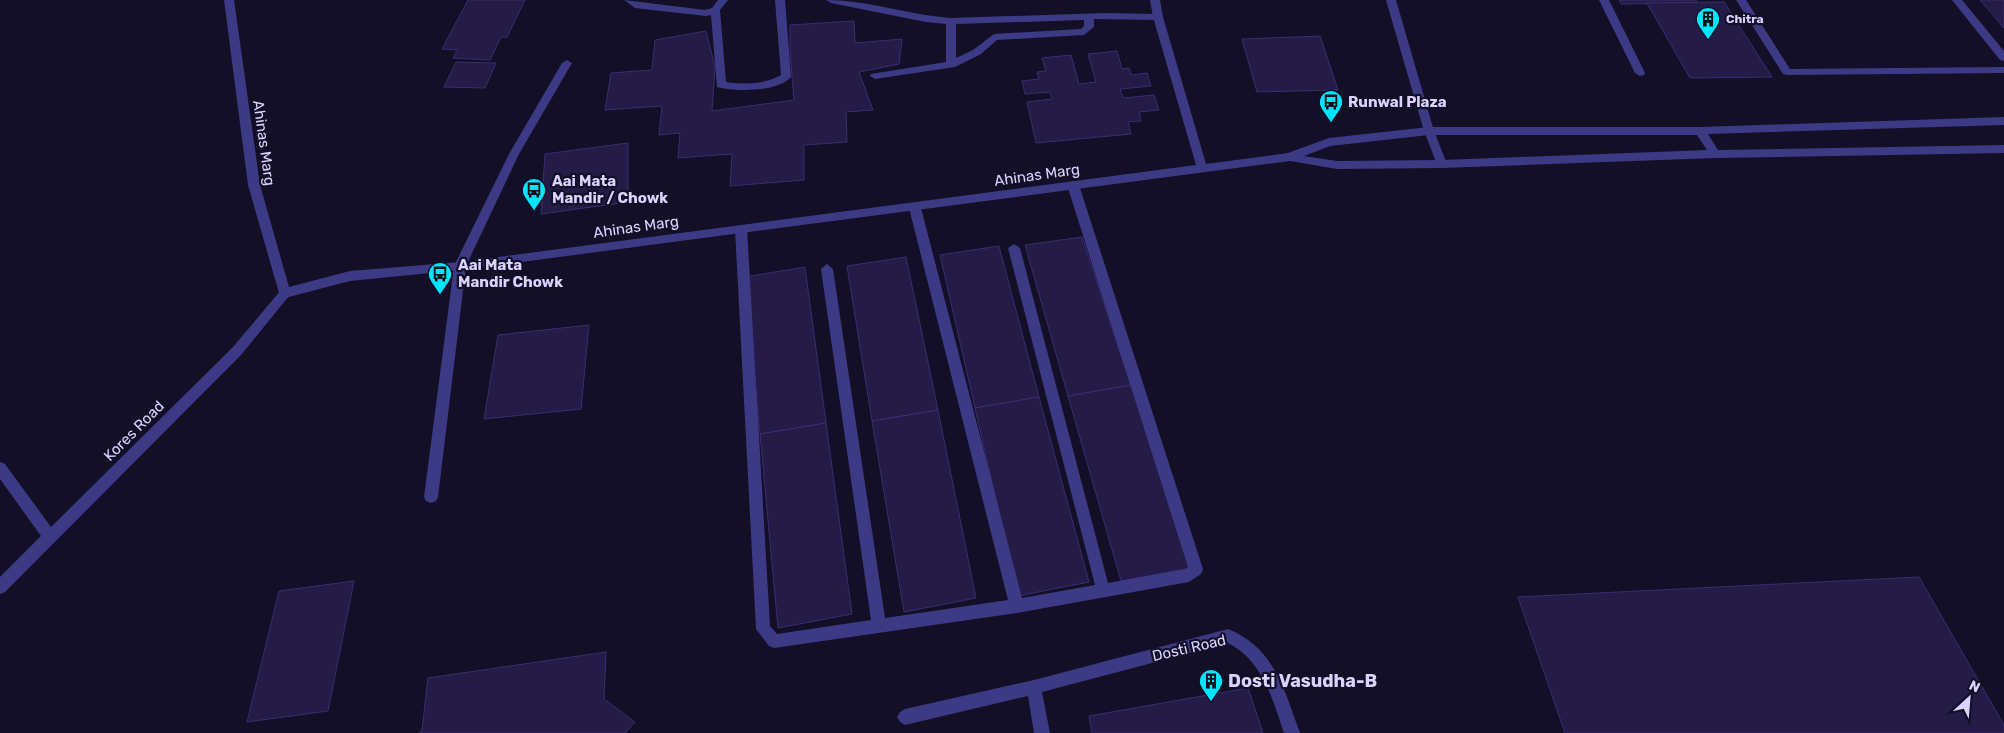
<svg xmlns="http://www.w3.org/2000/svg" width="2004" height="733" viewBox="0 0 2004 733" font-family="Rubik,sans-serif">
	<rect width="100%" height="100%" fill="#130f26"/>
	<g fill="#241b47" stroke="#3b2d73">
		<polygon points="468,0 525,0 507,37 501,37 490,60 453,58 457,50 442,49"/>
		<polygon points="1619,0 1696,0 1698,3 1621,4"/>
		<polygon points="1980,0 2004,0 2004,28"/>
		<polygon points="1724,2 1772,77 1690,78 1647,3"/>
		<polygon points="854,21 855,43 902,39 899,64 859,72 873,110 846,112 847,142 804,145 804,180 730,186 732,154 678,158 680,133 659,135 662,106 605,110 611,73 652,70 655,40 706,31 715,67 712,111 794,100 790,52 790,25"/>
		<polygon points="1320,36 1338,90 1257,92 1242,39"/>
		<polygon points="1117,51 1122,69 1129,68 1131,75 1147,73 1151,86 1120,89 1123,98 1154,95 1159,110 1139,112 1141,121 1128,122 1131,134 1036,143 1027,102 1052,99 1050,92 1025,94 1022,81 1039,79 1037,72 1046,71 1042,58 1071,55 1079,84 1096,82 1088,54"/>
		<polygon points="456,62 496,63 485,88 444,87"/>
		<polygon points="628,143 628,202 541,214 545,154"/>
		<polygon points="1082,237 1131,385 1068,396 1025,245"/>
		<polygon points="999,246 1039,397 975,408 940,255"/>
		<polygon points="906,257 938,410 872,421 847,266"/>
		<polygon points="805,267 826,423 760,434 745,277"/>
		<polygon points="589,325 581,409 484,419 498,335"/>
		<polygon points="1131,385 1191,568 1121,581 1068,396"/>
		<polygon points="1039,397 1089,582 1018,596 975,408"/>
		<polygon points="938,410 976,598 904,612 872,421"/>
		<polygon points="826,423 852,614 778,628 760,434"/>
		<polygon points="1919,577 2004,725 2004,733 1565,733 1518,597"/>
		<polygon points="354,581 328,711 247,722 279,591"/>
		<polygon points="606,652 604,699 635,722 625,733 419,733 422,730 428,678"/>
		<polygon points="1248,688 1263,733 1092,733 1089,716"/>
	</g>
	<g fill="none" stroke-linecap="round" stroke-linejoin="round">
		<polygon fill="#3d3a85" fill-rule="evenodd" points="567,60 572,63 519,154 466,266 438,497 436,501 431,503 426,501 424,497 454,266 509,154 562,63"/>
		<g fill="#3d3a85" fill-rule="evenodd">
			<path d="M624,0l81,10 7,-2 6,-8h10l-8,10 6,72c18,3 39,2 55,-7l-6,-75h10l6,77c-13,15 -55,15 -74,10l-6,-72 -5,1 -71,-8z"/>
			<path d="M826,0c42,0 83,15 125,18l154,-5 53,1 5,3 -5,3 -64,-1v8l-10,8 -87,5 -16,14 -26,13 -80,12 -5,-3 1,-2 75,-12v-38l-20,-2 -95,-19zM1084,20v6l-3,3 -87,5 -21,16 -17,8v-34z"/>
			<polygon points="1386,0 1396,0 1434,131 1447,164 1446,167 1438,167 1424,131"/>
			<polygon points="1599,0 1609,0 1645,73 1644,75 1640,76 1635,73"/>
			<polygon points="1736,0 1746,0 1790,69 2004,67 2004,73 1787,75 1783,74"/>
			<polygon points="1952,0 1962,0 2004,51 2004,61 2000,60"/>
			<polygon points="1073,181 1079,185 1203,569 1201,574 1189,582 1017,613 774,648 769,646 756,629 735,229 741,225 747,229 770,626 777,634 871,620 821,269 827,264 833,269 885,618 1008,600 909,208 915,204 921,208 1022,598 1095,585 1008,248 1014,244 1020,248 1108,583 1186,569 1188,567 1067,185"/>
			<polygon points="285,288 289,290 291,293 289,296 241,355 5,592 0,594 0,577 41,536 0,479 0,462 5,464 51,527 233,347 281,290"/>
			<path d="M1228,629c47,19 56,61 72,104h-16c-12,-35 -21,-72 -56,-90l-186,49 8,41h-16l-6,-37 -123,29 -5,-3 -3,-5 3,-5 5,-3 129,-29z"/>
		</g>
		<path fill="#3d3a85" fill-rule="evenodd" d="M224,0h10l26,185 29,102 61,-16 110,-9 736,-97 -43,-148 -3,-17h10l3,17 43,147 82,-11 41,-15 100,-11h271l304,-10v8l-296,9 10,16 286,-5v8l-289,5 -273,10 -105,1 -47,-8 -830,109 -110,11 -65,17 -4,-2 -2,-3 -31,-108zM1429,135h268l10,15 -265,10 -105,1 -33,-5 26,-10z"/>
	</g>
	<defs>
		<g id="building-pin" transform="scale(1.25)"><path d="M0 17L-7.5 6A9.5 9.5 0 1 1 7.5 6Z" fill="#00e5ff" stroke="#130f26"/><path d="M-4-6H4V6H1V3H-1V6H-4ZM-2.5-4.3h1.7v1.8h-1.7ZM.8-4.3h1.7v1.8H.8ZM-2.5-1h1.7V.8h-1.7ZM.8-1h1.7V.8H.8Z" fill="#111"/></g>
		<g id="bus-pin" transform="scale(1.25)"><path d="M0 17L-7.5 6A9.5 9.5 0 1 1 7.5 6Z" fill="#00e5ff" stroke="#130f26"/><path d="M-5-6H5V4H4V6H2V4H-2V6H-4V4H-5ZM-3.5-4V0h7V-4ZM-3.5 1.2v1.5H-2V1.2ZM2 1.2v1.5H3.5V1.2Z" fill="#111"/></g>
	</defs>
	<g fill-rule="evenodd">
		<use href="#building-pin" x="1708" y="19"/>
		<use href="#bus-pin" x="1331" y="102"/>
		<use href="#bus-pin" x="534" y="190"/>
		<use href="#bus-pin" x="440" y="274"/>
		<use href="#building-pin" x="1211" y="681"/>
	</g>
	<g text-anchor="middle" dominant-baseline="central" stroke-width="4.5" stroke-linejoin="round" paint-order="stroke">
		<g font-size="12" font-weight="bold" fill="#d9d4ff" stroke="#130f26" text-anchor="start">
			<text x="1726" y="19">Chitra</text>
		</g>
		<g font-size="15" font-weight="bold" fill="#d9d4ff" stroke="#130f26" text-anchor="start">
			<text x="1348" y="102">Runwal Plaza</text>
			<text x="552" y="181">Aai Mata<tspan x="552" dy="17">Mandir / Chowk</tspan></text>
			<text x="458" y="265">Aai Mata<tspan x="458" dy="17">Mandir Chowk</tspan></text>
		</g>
		<g font-size="15" fill="#d9d4ff" stroke="#130f26">
			<text transform="translate(264 143) rotate(82)">Ahinas Marg</text>
			<text transform="translate(1037 175) rotate(-8)">Ahinas Marg</text>
			<text transform="translate(636 227) rotate(-8)">Ahinas Marg</text>
			<text transform="translate(134 431) rotate(-45)">Kores Road</text>
			<text transform="translate(1189 648) rotate(-13)">Dosti Road</text>
		</g>
		<g font-size="18" font-weight="bold" fill="#d9d4ff" stroke="#130f26" text-anchor="start">
			<text x="1228" y="681">Dosti Vasudha-B</text>
		</g>
	</g>
	<g transform="translate(1969 698) rotate(26)" stroke="#130f26" stroke-width="4" paint-order="stroke">
	<path d="M0-4L9 19L0 12L-9 19Z" fill="#d9d4ff"/>
	<text y="-8" font-size="14" font-weight="bold" text-anchor="middle" fill="#d9d4ff">N</text>
	</g>
</svg>
